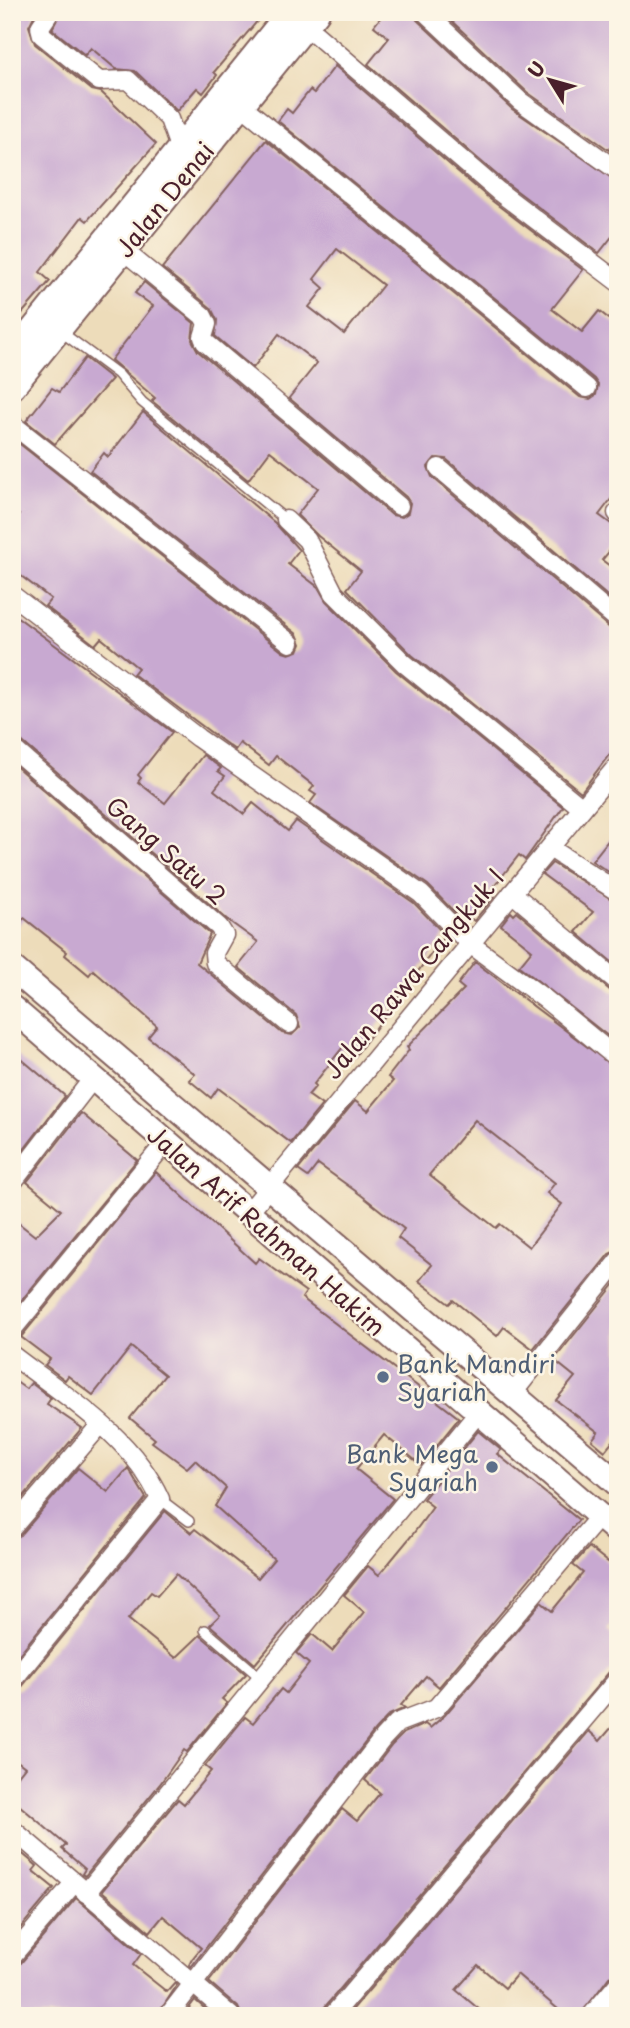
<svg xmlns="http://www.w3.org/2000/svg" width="630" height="2028" viewBox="0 0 630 2028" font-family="'Playpen Sans',sans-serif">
	<rect width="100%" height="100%" fill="#fcf5e5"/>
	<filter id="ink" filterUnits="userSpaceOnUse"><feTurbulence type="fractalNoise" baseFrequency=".0143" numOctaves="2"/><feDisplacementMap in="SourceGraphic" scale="14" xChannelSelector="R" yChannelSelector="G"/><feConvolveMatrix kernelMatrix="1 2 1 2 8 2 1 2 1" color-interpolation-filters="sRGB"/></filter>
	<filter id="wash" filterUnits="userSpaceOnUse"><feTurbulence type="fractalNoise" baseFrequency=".00686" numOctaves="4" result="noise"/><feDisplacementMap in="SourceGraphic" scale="28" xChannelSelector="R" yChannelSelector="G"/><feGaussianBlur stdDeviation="1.57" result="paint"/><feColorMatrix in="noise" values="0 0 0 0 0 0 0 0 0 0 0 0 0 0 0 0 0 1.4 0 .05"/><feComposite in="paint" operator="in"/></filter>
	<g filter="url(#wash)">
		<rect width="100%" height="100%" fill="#eddcba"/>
		<g id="blocks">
			<g fill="#c8a9d1" fill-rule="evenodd">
				<polygon points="12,12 36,12 29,26 35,44 92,90 101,92 156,144 87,221 82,217 40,272 50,281 12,325"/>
				<polygon points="61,12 265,12 214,72 217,75 203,93 197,88 177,111 135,71 116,69 91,48 85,55 52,29"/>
				<polygon points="385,12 414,12 417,20 512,109 618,182 618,229 599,253 505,182 368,64 389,38 374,26"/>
				<polygon points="442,12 618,12 618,139 609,150 527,92"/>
				<path d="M335,66l156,134 92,70 -31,39 30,23 17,-21 19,15v164l-19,25 19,14v12l-16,19 16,12v33l-172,-146 -11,-1 -7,9 4,10 179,152 7,2v112l-37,49 -169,-137 -65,-66 14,-18 -43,-35 -21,-21 21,-27 -48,-37 -22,29 -96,-79 3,-3 -44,-38 42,-54 -18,-13 9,-11 50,41 -2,17 6,11 194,164 10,2 6,-4 2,-10 -4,-6 -117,-99 28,-35 -38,-29 -26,34 -38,-32 2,-16 -6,-12 -49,-40 104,-128 314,257 10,2 6,-4 2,-10 -4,-6 -316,-258 9,-12 5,4 18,-23 4,3zM337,249l46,36 -39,49 -35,-27 15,-19 -10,-9z"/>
				<polygon points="85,358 112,379 55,444 26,421 52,388 59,392"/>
				<polygon points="143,412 275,523 299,550 288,564 318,587 326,601 396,671 563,807 525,860 519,855 488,894 493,898 474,921 462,912 459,917 428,885 310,803 316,795 310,791 314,786 276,756 269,765 240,743 235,750 217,737 133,674 138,668 101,638 95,645 45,606 51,599 12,569 12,525 19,515 12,510 12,446 16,441 283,652 289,654 298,651 301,644 297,634 90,471 104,453 108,457"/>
				<polygon points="12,613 172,732 138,775 141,778 138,782 165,803 203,755 221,768 218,771 225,776 214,790 244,814 253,803 288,831 296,821 414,903 445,935 355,1056 343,1047 314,1084 316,1086 308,1095 322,1105 291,1143 218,1088 211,1098 189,1080 195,1074 148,1037 157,1026 93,970 89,975 65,955 67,952 24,918 12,933 12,763 210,934 197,963 282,1033 292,1035 300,1027 296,1015 238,967 258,942 229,921 19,739 12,737"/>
				<polygon points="618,828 618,878 592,861"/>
				<polygon points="552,863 618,903 618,967 576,932 593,912 542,874"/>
				<polygon points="511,912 514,915 517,912 611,991 618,993 618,1044 519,966 532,950 501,925"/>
				<path d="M475,962l143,108v180l-9,4 -76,95 -29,-22 -7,9 -44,-36 -4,4 -30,-23 13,-16 -34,-27 6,-9 -43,-34 -43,-31 -10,13 -10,-7 57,-69 13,10 25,-30 -5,-4 21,-27 -2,-3 57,-58 -6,-5zM475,1120l80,63 -8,10 15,11 -33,43 -29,-23 -4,4 -67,-53z"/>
				<polygon points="12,1051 65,1096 22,1152 12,1144"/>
				<polygon points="81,1113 137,1160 12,1312 12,1218 35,1236 61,1210 27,1182"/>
				<polygon points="156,1172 255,1263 259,1258 306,1292 302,1298 459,1418 421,1465 384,1435 356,1469 393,1499 255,1664 210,1625 220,1615 176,1574 157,1596 151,1592 128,1619 176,1658 200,1635 246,1674 222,1699 227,1703 187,1752 184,1750 160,1784 85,1876 82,1874 85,1869 62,1849 66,1845 12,1799 12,1783 25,1767 12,1757 12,1692 21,1688 165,1511 191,1533 195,1529 258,1578 274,1559 215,1506 226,1488 195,1460 187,1468 152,1442 155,1439 130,1418 165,1375 131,1347 93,1395 68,1376 65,1380 45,1365 50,1359 21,1337"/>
				<polygon points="618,1280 618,1435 605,1451 592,1440 598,1432 556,1400 575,1377 554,1360"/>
				<polygon points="12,1379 26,1389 31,1383 51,1398 47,1404 82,1428 12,1510"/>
				<polygon points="478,1431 501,1450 497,1454 579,1520 439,1687 426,1676 401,1705 405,1708 389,1715 375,1730 191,1967 189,1965 192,1959 201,1948 163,1916 150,1932 102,1891 178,1799 184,1804 211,1771 205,1766 245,1717 253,1723 281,1689 286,1693 309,1664 296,1653 312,1634 332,1651 364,1612 344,1595 368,1566 379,1575 413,1534 433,1507 423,1499"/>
				<polygon points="78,1468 108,1492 128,1468 146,1498 12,1663 12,1539 21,1535"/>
				<polygon points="589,1547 608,1562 618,1550 618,1618 608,1630 618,1638 618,1668 609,1672 323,2009 321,2016 242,2016 238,2007 209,1982 342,1809 357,1821 380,1793 365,1780 392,1745 404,1733 425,1724 430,1728 445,1715 541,1602 552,1611 583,1573 573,1565"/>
				<polygon points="618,1720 618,1973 609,1977 580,2016 566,2016 517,1974 505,1988 478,1965 456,1990 487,2016 347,2016 589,1731 600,1741"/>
				<polygon points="12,1845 37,1866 33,1871 54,1888 12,1938"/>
				<polygon points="76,1898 141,1954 133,1965 167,1992 175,1983 177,1985 157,2016 24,2016 12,2006 12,1967 21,1963"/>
				<polygon points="195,2000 213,2016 183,2016"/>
			</g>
		</g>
	</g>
	<g filter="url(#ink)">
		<use href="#blocks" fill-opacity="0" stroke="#83615d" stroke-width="2"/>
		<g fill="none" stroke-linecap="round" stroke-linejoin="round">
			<g stroke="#83615d" stroke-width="12">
				<g id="service">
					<polyline points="60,331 118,374 142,402 286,520"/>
					<polyline points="160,1499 189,1521"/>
					<polyline points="205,1630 261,1678"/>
				</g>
			</g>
			<g stroke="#83615d" stroke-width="21">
				<g id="minor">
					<polyline points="50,12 40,27 42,35 99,81 128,80 169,119 180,150"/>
					<polyline points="425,12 520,101 618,171"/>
					<polyline points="299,20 498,191 618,282"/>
					<polyline points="241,105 587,388"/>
					<polyline points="123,250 203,316 207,324 203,337 205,342 399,506"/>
					<polyline points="12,424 290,643"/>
					<polyline points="439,468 618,620"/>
					<polyline points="617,513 618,513"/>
					<polyline points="286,520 307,540 334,593 404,663 582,808"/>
					<polyline points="12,595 198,738 421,894 469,943 545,999 618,1059"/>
					<polyline points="12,748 219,927 224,935 214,953 215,963 289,1024"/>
					<polyline points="550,848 618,892"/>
					<polyline points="512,893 618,982"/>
					<polyline points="12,1183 94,1077"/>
					<polyline points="247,1214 618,765"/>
					<polyline points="12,1330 166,1142"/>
					<path d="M12,1355c53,41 120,81 148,144l-148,182"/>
					<polyline points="513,1393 618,1261"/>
					<polyline points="12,1528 101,1424"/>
					<polyline points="12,1829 231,2016"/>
					<polyline points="86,1893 478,1413"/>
					<polyline points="12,1956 74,1883"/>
					<polyline points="168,2016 383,1738 397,1723 436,1708 600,1516"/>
					<polyline points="332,2016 618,1679"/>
					<polyline points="591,2016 618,1984"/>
				</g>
			</g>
			<g stroke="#83615d" stroke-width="28">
				<g id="secondary">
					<polyline points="12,968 618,1484"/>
					<polyline points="12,1008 618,1532"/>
				</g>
			</g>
			<g stroke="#83615d" stroke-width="30">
				<g id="primary">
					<polyline points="12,357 291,12"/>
					<polyline points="12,386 316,12"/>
				</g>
			</g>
			<use href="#service" stroke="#fff" stroke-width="9"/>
			<use href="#minor" stroke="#fff" stroke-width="18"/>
			<use href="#secondary" stroke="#fff" stroke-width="24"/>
			<use href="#primary" stroke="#fff" stroke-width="26"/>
		</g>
	</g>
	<g fill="#5c6f8a" stroke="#fcf5e5" stroke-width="2.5">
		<circle cx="383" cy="1377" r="7"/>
		<circle cx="492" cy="1467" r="7"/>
	</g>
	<g text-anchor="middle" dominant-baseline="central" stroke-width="5" stroke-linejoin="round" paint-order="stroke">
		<g font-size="24" fill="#4a1f2b" stroke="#fcf5e5">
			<text transform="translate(164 199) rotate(-51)">Jalan Denai</text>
			<text transform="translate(167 850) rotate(41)">Gang Satu 2</text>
			<text transform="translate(413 973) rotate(-50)">Jalan Rawa Cangkuk I</text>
			<text transform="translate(267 1230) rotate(41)">Jalan Arif Rahman Hakim</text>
		</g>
		<g font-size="24" fill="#4e5e75" stroke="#fcf5e5" text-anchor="start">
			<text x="397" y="1363">Bank Mandiri<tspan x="397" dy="28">Syariah</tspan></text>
			<text x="478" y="1453" text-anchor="end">Bank Mega<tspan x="478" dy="28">Syariah</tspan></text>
		</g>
	</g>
	<rect width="630" height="2028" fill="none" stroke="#fcf5e5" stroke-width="42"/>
	<g transform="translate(550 80) rotate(307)" stroke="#fcf5e5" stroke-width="5" paint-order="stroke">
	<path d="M0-5L12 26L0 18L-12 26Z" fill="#4a1f2b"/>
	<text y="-10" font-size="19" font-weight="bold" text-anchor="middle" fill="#4a1f2b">U</text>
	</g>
</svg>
